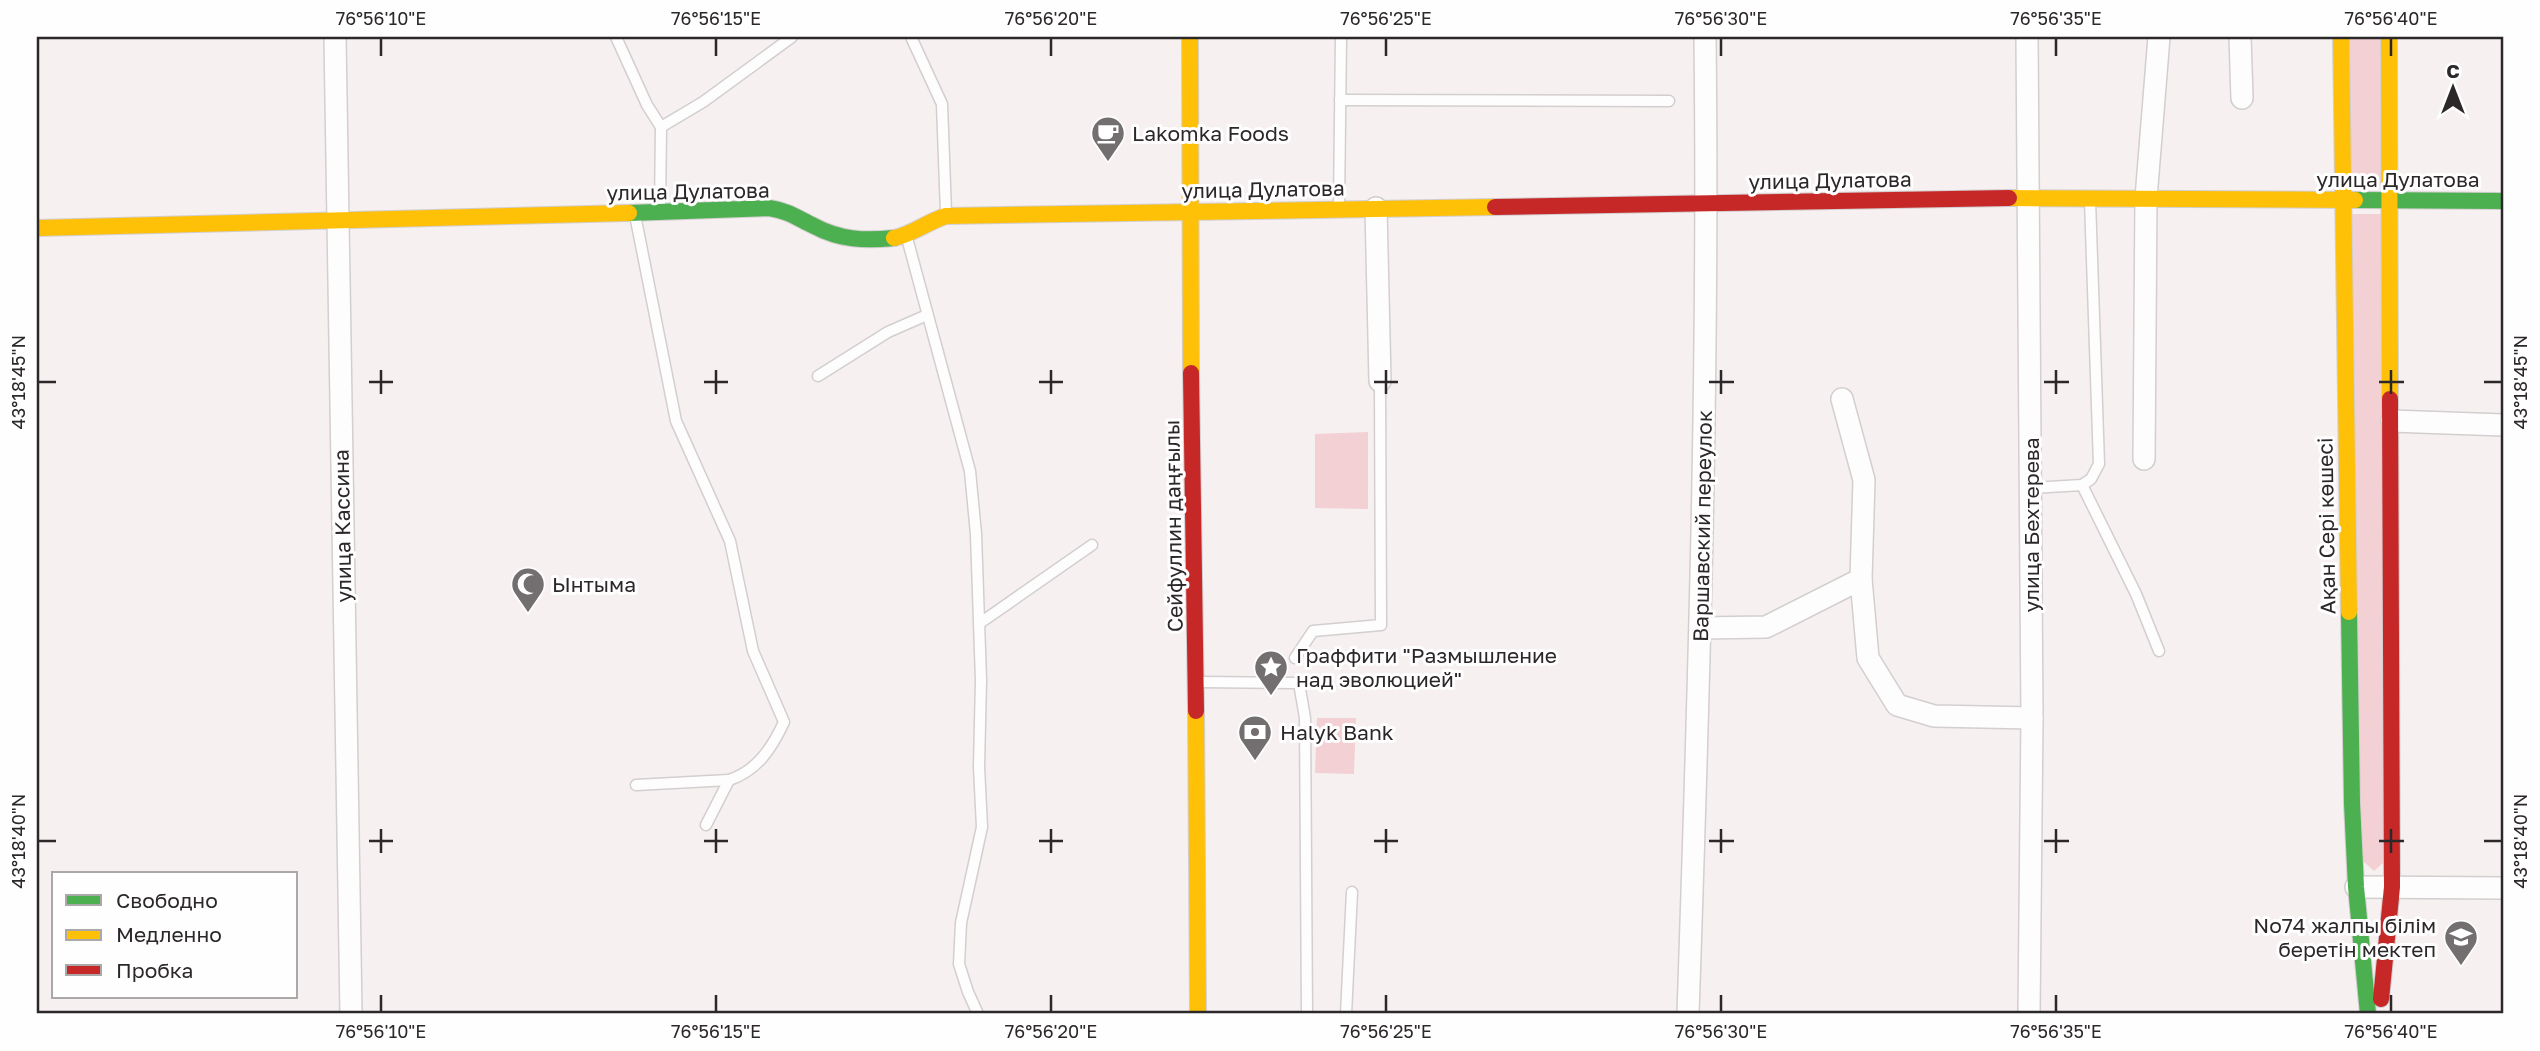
<svg xmlns="http://www.w3.org/2000/svg" width="2540" height="1051" viewBox="0 0 2540 1051" font-family="'Golos Text',sans-serif">
	<rect width="100%" height="100%" fill="#f6f0f1"/>
	<g fill="#f3d0d4">
		<polygon points="2348,37 2380,37 2381,188 2351,186"/>
		<polygon points="2342,214 2390,214 2392,855 2374,871 2355,854"/>
		<polygon points="1368,432 1368,509 1315,508 1315,434"/>
		<polygon points="1317,718 1356,718 1354,774 1315,773"/>
	</g>
	<g fill="none" stroke-linecap="round" stroke-linejoin="round">
		<g stroke="#d3cecf" stroke-width="13">
			<g id="lane">
				<polyline points="616,37 647,105 661,127 660,209"/>
				<polyline points="911,37 942,104 946,213"/>
				<polyline points="1340,100 1669,101"/>
				<polyline points="661,127 703,102 792,37"/>
				<polyline points="1339,206 1341,37"/>
				<path d="M635,215l41,206 54,120 23,110 31,71c-12,26 -27,49 -55,58l-23,45"/>
				<polyline points="907,238 970,471 976,534 981,680 979,767 982,827 961,923 959,964 968,992 978,1014"/>
				<polyline points="818,376 888,332 927,315"/>
				<polyline points="2082,485 2136,594 2159,651"/>
				<polyline points="2031,488 2082,485 2091,479 2099,464 2090,200"/>
				<polyline points="980,623 1092,545"/>
				<polyline points="1295,658 1313,631 1381,625 1380,381"/>
				<polyline points="1199,682 1299,683 1305,718 1307,1014"/>
				<polyline points="636,785 729,780"/>
				<polyline points="1346,1014 1352,892"/>
			</g>
		</g>
		<g stroke="#d3cecf" stroke-width="24">
			<g id="street">
				<polyline points="335,37 351,1014"/>
				<polyline points="2027,37 2032,718 2029,1014"/>
				<polyline points="2240,37 2242,98"/>
				<polyline points="1376,208 1380,381"/>
				<polyline points="2392,421 2503,425"/>
				<polyline points="2144,459 2146,198 2159,37"/>
				<polyline points="1861,579 1868,658 1897,705 1934,716 2032,718"/>
				<polyline points="1701,628 1766,627 1861,579 1864,480 1842,399"/>
				<polyline points="2356,887 2503,888"/>
				<path d="M1688,1014c11,-326 21,-651 17,-977"/>
			</g>
		</g>
		<g stroke="#d3cecf" stroke-width="18">
			<g id="fast">
				<polyline points="2355,200 2503,201"/>
				<path d="M629,213l140,-5c20,3 28,10 45,18 26,14 51,15 80,12"/>
				<polyline points="2349,612 2352,803 2356,887 2368,1014"/>
			</g>
		</g>
		<g stroke="#d3cecf" stroke-width="18">
			<g id="slow">
				<polyline points="1190,37 1191,373"/>
				<polyline points="2341,37 2349,612"/>
				<polyline points="2389,37 2390,399"/>
				<polyline points="2009,198 2355,200"/>
				<polyline points="37,228 629,213"/>
				<path d="M894,238c17,-3 33,-16 52,-22l549,-9"/>
				<polyline points="1196,711 1198,1014"/>
			</g>
		</g>
		<g stroke="#d3cecf" stroke-width="18">
			<g id="jam">
				<polyline points="1495,207 2009,198"/>
				<polyline points="1191,373 1196,711"/>
				<polyline points="2381,999 2392,887 2390,399"/>
			</g>
		</g>
		<use href="#lane" stroke="#fefdfd" stroke-width="10"/>
		<use href="#street" stroke="#fefdfd" stroke-width="21"/>
		<use href="#fast" stroke="#4caf50" stroke-width="16"/>
		<use href="#slow" stroke="#ffc107" stroke-width="16"/>
		<use href="#jam" stroke="#c62828" stroke-width="16"/>
	</g>
	<path fill="none" stroke="#2c2829" stroke-width="2.5" d="M381,38v18M716,38v18M1051,38v18M1386,38v18M1721,38v18M2056,38v18M2391,38v18M381,370v24M716,370v24M1051,370v24M1386,370v24M1721,370v24M2056,370v24M2391,370v24M38,382h18M369,382h24M704,382h24M1039,382h24M1374,382h24M1709,382h25M2044,382h25M2379,382h25M2484,382h18M381,829v24M716,829v24M1051,829v24M1386,829v24M1721,829v24M2056,829v24M2391,829v24M38,841h18M369,841h24M704,841h24M1039,841h24M1374,841h24M1709,841h25M2044,841h25M2379,841h25M2484,841h18M381,995v17M716,995v17M1051,995v17M1386,995v17M1721,995v17M2056,995v17M2391,995v17"/>
	<defs>
		<g id="cafe-pin" transform="scale(1.75)"><path d="M0 17L-7.5 6A9.5 9.5 0 1 1 7.5 6Z" fill="#736e6f" stroke="#fefefe"/><path d="M-5.5-4.5H6V0H3Q3 3.5 0 3.5H-2.5Q-5.5 3.5-5.5 0ZM3-3.2v2h1.7v-2ZM-6 4.5H4V6H-6Z" fill="#fff"/></g>
		<g id="mosque-pin" transform="scale(1.75)"><path d="M0 17L-7.5 6A9.5 9.5 0 1 1 7.5 6Z" fill="#736e6f" stroke="#fefefe"/><path d="M3.5-4.9A6 6 0 1 0 3.5 4.9A5 5 0 1 1 3.5-4.9Z" fill="#fff"/></g>
		<g id="sight-pin" transform="scale(1.75)"><path d="M0 17L-7.5 6A9.5 9.5 0 1 1 7.5 6Z" fill="#736e6f" stroke="#fefefe"/><path d="M0-6L1.8-2.2L6-1.7L2.9 1.2L3.7 5.4L0 3.3L-3.7 5.4L-2.9 1.2L-6-1.7L-1.8-2.2Z" fill="#fff"/></g>
		<g id="bank-pin" transform="scale(1.75)"><path d="M0 17L-7.5 6A9.5 9.5 0 1 1 7.5 6Z" fill="#736e6f" stroke="#fefefe"/><path d="M-6-4H6V4H-6ZM0-2.3a2.3 2.3 0 1 0 0 4.6a2.3 2.3 0 1 0 0-4.6Z" fill="#fff"/></g>
		<g id="school-pin" transform="scale(1.75)"><path d="M0 17L-7.5 6A9.5 9.5 0 1 1 7.5 6Z" fill="#736e6f" stroke="#fefefe"/><path d="M0-5L7-2L0 1L-7-2ZM-4 1L0 2.5L4 1V4Q0 6-4 4Z" fill="#fff"/></g>
	</defs>
	<g fill-rule="evenodd">
		<use href="#cafe-pin" x="1108" y="133"/>
		<use href="#mosque-pin" x="528" y="584"/>
		<use href="#sight-pin" x="1271" y="667"/>
		<use href="#bank-pin" x="1255" y="732"/>
		<use href="#school-pin" x="2461" y="937"/>
	</g>
	<g text-anchor="middle" dominant-baseline="central" stroke-width="6" stroke-linejoin="round" paint-order="stroke">
		<g font-size="21" fill="#2c2829" stroke="#fefefe" text-anchor="start">
			<text x="1132" y="133">Lakomka Foods</text>
			<text x="552" y="584">Ынтыма</text>
			<text x="1296" y="655">Граффити "Размышление<tspan x="1296" dy="24">над эволюцией"</tspan></text>
			<text x="1280" y="732">Halyk Bank</text>
			<text x="2436" y="925" text-anchor="end">No74 жалпы білім<tspan x="2436" dy="24">беретін мектеп</tspan></text>
		</g>
		<g font-size="21" fill="#2c2829" stroke="#fefefe">
			<text x="2398" y="179">улица Дулатова</text>
			<text transform="translate(1830 180) rotate(-1)">улица Дулатова</text>
			<text transform="translate(1263 189) rotate(-1)">улица Дулатова</text>
			<text transform="translate(688 191) rotate(-1)">улица Дулатова</text>
			<text transform="translate(2031 525) rotate(-90)">улица Бехтерева</text>
			<text transform="translate(342 526) rotate(-91)">улица Кассина</text>
			<text transform="translate(1173 526) rotate(-91)">Сейфуллин даңғылы</text>
			<text transform="translate(1702 526) rotate(-89)">Варшавский переулок</text>
			<text transform="translate(2326 526) rotate(-91)">Ақан Сері көшесі</text>
		</g>
	</g>
	<rect width="2540" height="1051" fill="none" stroke="#fefefe" stroke-width="77"/>
	<rect x="52" y="872" width="245" height="126" fill="#fefefe" stroke="#aaa8a9" stroke-width="2"/>
	<rect x="66" y="895" width="35" height="10" fill="#4caf50" stroke="#aaa8a9" stroke-width="2"/>
	<text x="116" y="908" font-size="21" fill="#2c2829">Свободно</text>
	<rect x="66" y="930" width="35" height="10" fill="#ffc107" stroke="#aaa8a9" stroke-width="2"/>
	<text x="116" y="942" font-size="21" fill="#2c2829">Медленно</text>
	<rect x="66" y="965" width="35" height="10" fill="#c62828" stroke="#aaa8a9" stroke-width="2"/>
	<text x="116" y="978" font-size="21" fill="#2c2829">Пробка</text>
	<g transform="translate(2453 88)" stroke="#fefefe" stroke-width="5" paint-order="stroke">
	<path d="M0-5L12 26L0 18L-12 26Z" fill="#2c2829"/>
	<text y="-10" font-size="19" font-weight="bold" text-anchor="middle" fill="#2c2829">С</text>
	</g>
	<rect x="38" y="38" width="2464" height="974" fill="none" stroke="#2c2829" stroke-width="2.5"/>
	<g font-size="18" text-anchor="middle" fill="#2c2829">
		<text x="381" y="25">76°56'10"E</text>
		<text x="716" y="25">76°56'15"E</text>
		<text x="1051" y="25">76°56'20"E</text>
		<text x="1386" y="25">76°56'25"E</text>
		<text x="1721" y="25">76°56'30"E</text>
		<text x="2056" y="25">76°56'35"E</text>
		<text x="2391" y="25">76°56'40"E</text>
		<text transform="translate(19 382) rotate(-90)" y="6">43°18'45"N</text>
		<text transform="translate(2521 382) rotate(-90)" y="6">43°18'45"N</text>
		<text transform="translate(19 841) rotate(-90)" y="6">43°18'40"N</text>
		<text transform="translate(2521 841) rotate(-90)" y="6">43°18'40"N</text>
		<text x="381" y="1038">76°56'10"E</text>
		<text x="716" y="1038">76°56'15"E</text>
		<text x="1051" y="1038">76°56'20"E</text>
		<text x="1386" y="1038">76°56'25"E</text>
		<text x="1721" y="1038">76°56'30"E</text>
		<text x="2056" y="1038">76°56'35"E</text>
		<text x="2391" y="1038">76°56'40"E</text>
	</g>
</svg>
